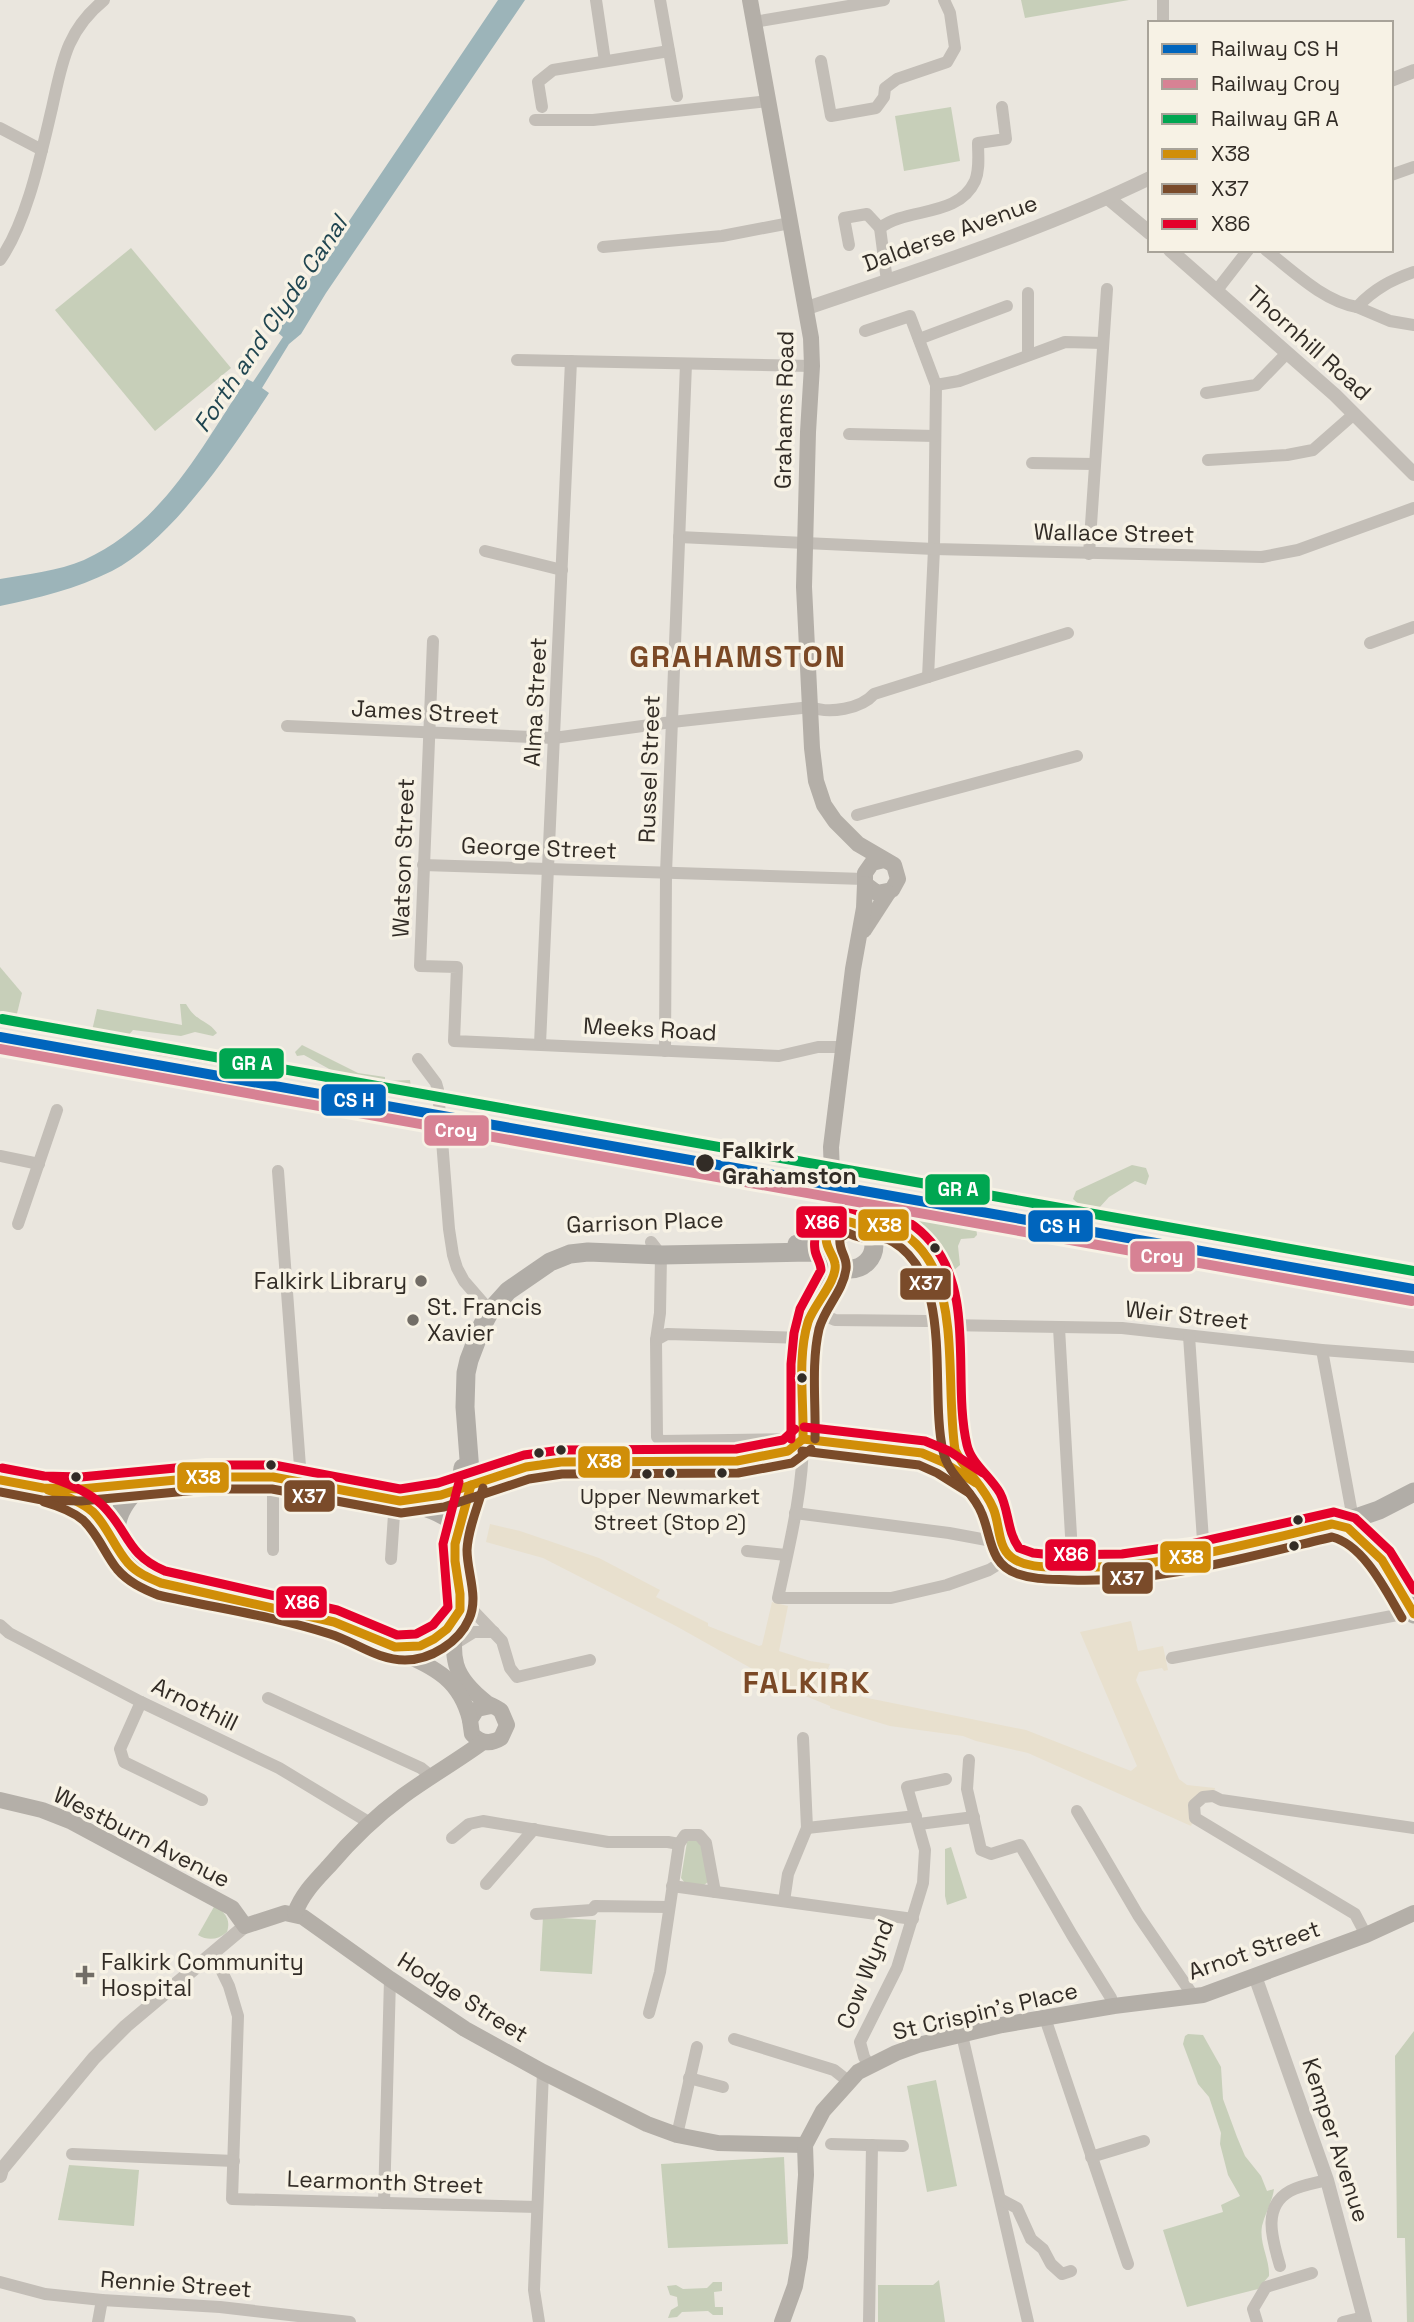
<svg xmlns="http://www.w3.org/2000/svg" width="1414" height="2322" viewBox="0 0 1414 2322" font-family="'Space Grotesk',sans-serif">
	<rect width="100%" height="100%" fill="#eae6de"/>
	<g fill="#c7cfb9">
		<polygon points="1021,0 1129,0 1025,18"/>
		<polygon points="951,107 960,161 904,171 895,116"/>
		<polygon points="131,248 231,368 155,431 55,310"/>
		<polygon points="0,967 22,993 14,1026 0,1024"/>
		<path d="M180,1004h6c11,19 21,15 31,29l-4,3 -18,-4 -14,4 -48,-6 -13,15 -86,-15 -5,-9 62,14 6,-26 85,16z"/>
		<polygon points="302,1045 358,1073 385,1077 385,1081 410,1080 411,1088 430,1090 432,1102 156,1055 154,1051 156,1049 326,1077 331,1070 304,1055 297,1056 295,1052"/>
		<polygon points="1132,1165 1146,1168 1149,1176 1146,1185 1135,1181 1109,1197 1099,1208 1082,1207 1073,1199 1076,1191"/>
		<path d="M863,1200l113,25 1,10 -3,3 -13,1 -3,7 2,19 -7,6 1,22c-9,-13 -9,-33 -18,-46 -14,-23 -46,-32 -70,-40z"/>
		<polygon points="690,1840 696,1840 701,1844 708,1882 704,1885 685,1883 681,1878 687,1842"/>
		<polygon points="951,1847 967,1898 947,1905 945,1896 945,1849"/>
		<path d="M215,1905c10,8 16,14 12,27 -9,8 -19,9 -29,3z"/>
		<polygon points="543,1917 596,1920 592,1974 540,1971"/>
		<polygon points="1414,2031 1414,2322 1407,2322 1405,2238 1397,2238 1395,2056"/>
		<path d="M1188,2034l15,1 18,32 2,32 14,38 8,19 16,20 6,15 7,-2c-2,14 -9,24 -12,37 -3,18 8,33 7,50l-11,13 -71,18 -24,-77 60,-18 -2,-7 19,-9 -12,-21 -8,-31 1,-11 -12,-36 -11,-13 -15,-40 2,-8z"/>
		<polygon points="936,2080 957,2186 927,2192 907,2086"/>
		<polygon points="784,2157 788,2244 668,2248 661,2164"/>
		<polygon points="69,2165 139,2170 134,2226 58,2220"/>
		<polygon points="939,2280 945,2322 878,2322 878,2285 933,2285"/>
		<polygon points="713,2282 722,2282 722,2291 714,2292 715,2307 723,2307 723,2315 713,2315 708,2311 682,2312 677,2317 668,2318 671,2310 678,2306 677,2297 670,2295 667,2286 676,2285 683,2289 707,2288"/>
	</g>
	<polygon fill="#e8e0ce" points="490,1524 520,1531 599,1558 660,1590 656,1597 708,1623 708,1626 759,1646 762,1645 772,1602 788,1606 779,1651 810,1661 830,1664 827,1671 818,1669 816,1677 825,1679 824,1684 838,1688 838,1692 1026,1730 1131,1771 1137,1766 1080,1632 1131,1621 1138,1651 1163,1646 1168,1670 1164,1671 1162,1668 1139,1672 1136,1680 1179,1779 1187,1785 1215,1788 1213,1796 1203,1797 1191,1826 1028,1753 976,1741 963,1736 890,1726 830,1708 830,1706 786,1688 676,1626 543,1558 486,1542"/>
	<path fill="#9cb4b9" d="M498,0h27l-199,293 -25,41 -12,10 -27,44 7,5c-37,57 -97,147 -157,178 -36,18 -74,27 -112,35v-27c28,-5 58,-8 84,-19 80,-37 116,-111 163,-181l6,3 30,-45 -6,-5 6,-13z"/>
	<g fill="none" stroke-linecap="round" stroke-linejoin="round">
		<g stroke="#c3beb7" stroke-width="12">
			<polyline points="596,0 605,61"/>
			<polyline points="660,0 677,96"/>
			<polyline points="754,22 884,0"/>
			<polyline points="1163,23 1163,0"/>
			<polyline points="821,61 831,116 876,108 884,97 885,88 897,79 947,62 955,48 950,13 944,0"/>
			<polyline points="542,107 538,82 553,70 669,51"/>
			<polyline points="535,120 593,120 768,101"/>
			<polyline points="0,128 42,150"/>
			<polyline points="1391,175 1414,167"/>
			<polyline points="849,245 844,218 867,214 880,228"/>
			<polyline points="603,247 722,236 790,223"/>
			<path d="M1266,250c27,21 57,51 91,57 17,-18 34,-27 57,-35"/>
			<path d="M0,260c27,-38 41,-106 52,-152 10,-45 14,-77 52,-108"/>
			<path d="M887,281l-7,-53c27,-21 78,-10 95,-47 5,-12 3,-26 3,-38l28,-4 -4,-32"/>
			<polyline points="1217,290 1248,250"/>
			<polyline points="1028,293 1028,355"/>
			<polyline points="1357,307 1390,321 1414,325"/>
			<polyline points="865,331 910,316 936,385 934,549 928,677"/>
			<polyline points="919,339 1007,306"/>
			<polyline points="517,360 812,366"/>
			<polyline points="936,385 959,381 1065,342 1103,343"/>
			<polyline points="1206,393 1256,385 1287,353"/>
			<polyline points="849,434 935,436"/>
			<polyline points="1208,460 1287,455 1313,450 1354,414"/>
			<polyline points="1032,463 1094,464"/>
			<polyline points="679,537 934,549 1262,557 1298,550 1414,508"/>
			<polyline points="485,551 562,570"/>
			<polyline points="1089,554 1107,289"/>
			<polyline points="433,641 420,966 457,967 454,1041 779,1056 818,1047 843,1047"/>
			<polyline points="1370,643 1414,627"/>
			<path d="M287,726l267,12 118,-16 139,-15c18,7 50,2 63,-13l194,-61"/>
			<polyline points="857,815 1077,756"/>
			<polyline points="423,865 864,879"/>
			<polyline points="540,1044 571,361"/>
			<polyline points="665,1051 666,873 686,364"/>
			<polyline points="418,1059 436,1083 438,1090 449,1229 453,1255 457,1268 464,1281 490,1311"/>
			<polyline points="0,1156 39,1164"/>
			<polyline points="278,1171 301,1480"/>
			<polyline points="18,1224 57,1110"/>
			<polyline points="651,1242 661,1255 660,1313 656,1340 657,1437 661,1441 803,1439"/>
			<polyline points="824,1296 828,1317 835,1320 927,1321 937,1317 943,1304"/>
			<polyline points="945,1325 1122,1328 1322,1350 1414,1357"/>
			<polyline points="1059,1328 1072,1553 1066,1568"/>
			<polyline points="1189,1336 1204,1555"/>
			<polyline points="656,1340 667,1334 805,1338"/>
			<polyline points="1322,1350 1353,1519"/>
			<path d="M803,1439c0,53 -14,107 -25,159h113l56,-13 42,-15 13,-8 4,-12"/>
			<path d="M466,1487l49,-17 33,-7c54,-4 221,12 255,-24"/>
			<polyline points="795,1513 949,1533 1003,1543"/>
			<polyline points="273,1550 273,1477"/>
			<polyline points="747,1551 786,1555"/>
			<polyline points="391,1559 395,1500"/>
			<polyline points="460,1597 502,1641 510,1668 517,1677 590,1660"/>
			<polyline points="0,1625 9,1633 141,1702 279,1768 370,1823"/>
			<polyline points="453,1645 474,1632 494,1632"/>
			<polyline points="1172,1658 1413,1612"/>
			<polyline points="268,1698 421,1768 432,1777"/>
			<polyline points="141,1702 120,1749 124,1762 202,1800"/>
			<polyline points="969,1760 967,1789 981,1850 991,1854 1020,1845 1072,1935 1111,1998 1114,2006"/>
			<polyline points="1077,1811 1138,1915 1194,1997"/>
			<polyline points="919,1824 974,1817"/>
			<polyline points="807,1828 916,1816"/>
			<polyline points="452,1838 469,1824 483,1821 608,1842 668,1842 679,1844"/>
			<polyline points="486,1884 534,1829"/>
			<polyline points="672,1886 913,1919"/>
			<polyline points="784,1901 788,1874 807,1828 803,1738"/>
			<polyline points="536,1914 592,1910 595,1906 668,1907"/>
			<polyline points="1366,1935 1355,1914 1195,1818 1194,1805 1203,1797 1213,1796 1221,1800 1414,1828"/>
			<polyline points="213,1953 229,1986 238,2016 232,2199 537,2207"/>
			<polyline points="649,2013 660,1972 679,1844 685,1835 699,1835 706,1843 715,1892"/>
			<polyline points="1045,2018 1128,2264"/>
			<polyline points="962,2035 1028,2322"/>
			<polyline points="734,2039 834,2070 848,2081"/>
			<polyline points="869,2065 864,2057 860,2042 897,1968 923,1883 925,1850 907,1787 946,1779"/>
			<polyline points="689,2078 723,2087"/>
			<polyline points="677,2135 697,2047"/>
			<polyline points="831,2144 903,2146"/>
			<polyline points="72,2154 234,2161"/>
			<polyline points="1091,2157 1144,2141"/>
			<polyline points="1000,2199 1017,2208 1031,2239 1043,2249 1051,2264 1062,2274 1071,2271"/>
			<polyline points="384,2203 390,1979"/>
			<path d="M1280,2266c-7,-25 -19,-59 10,-75 11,-6 26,-8 37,-11"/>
			<polyline points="0,2282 45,2294 102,2300 220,2307 350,2322"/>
			<polyline points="98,2322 102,2300"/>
			<polyline points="539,2322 534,2290 543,2072"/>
			<polyline points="869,2322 872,2145"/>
			<polyline points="1257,2322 1253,2309 1266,2287 1312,2273"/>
			<polyline points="1343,2322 1364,2317"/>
		</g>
		<g stroke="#c3beb7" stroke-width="14">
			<polyline points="1391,80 1414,71"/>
			<polyline points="1108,198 1150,233"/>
			<polyline points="1170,250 1335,395 1414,474"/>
			<path d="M807,308c115,-39 233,-77 343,-130"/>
			<polyline points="1255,1976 1327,2180 1365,2322"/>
			<polyline points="0,2176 2,2169 94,2058 126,2026 245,1926"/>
		</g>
		<g stroke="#b4afa8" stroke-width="16">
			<polyline points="750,0 811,338 812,366 808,432 804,587 812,748 816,781 824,805 835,821 858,844 894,865 898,879 892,890 877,893 865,884 865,873 872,863 884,860"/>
			<polyline points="864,930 888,893"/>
			<polyline points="839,1203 859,1223"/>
			<polyline points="836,1225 839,1203 832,1174 831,1147 853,969 864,908 865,884"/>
			<path d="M457,1616c-6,42 -6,59 30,87 5,3 10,4 14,8l6,14 -6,13c-11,7 -21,5 -29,-4l-2,-14 7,-11 14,-3"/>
			<path d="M391,1648c38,18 68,27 79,72"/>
			<polyline points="0,1800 42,1810 70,1821 232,1908 245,1926 285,1913 303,1917 390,1979 465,2029 543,2072 647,2124 677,2135 718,2143 805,2145"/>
			<path d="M295,1913c7,-19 20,-32 34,-47 22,-26 47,-50 74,-70 26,-19 54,-35 80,-54"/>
			<polyline points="782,2322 795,2286 800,2257 806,2175 805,2145 823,2111 858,2072 896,2053 918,2045 1002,2025 1114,2006 1203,1995 1366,1935 1414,1913"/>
		</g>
		<g stroke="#b1ada7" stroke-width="19">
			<circle cx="850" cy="1245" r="24"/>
			<path d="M865,1226c15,-4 27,1 40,9 50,33 42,121 46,175 2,24 2,45 18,65"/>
			<polyline points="797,1244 827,1237"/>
			<path d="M835,1264c-3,26 -20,36 -27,59 -8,29 -4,84 -5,116 57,6 158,5 188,64 8,16 6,48 24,57 13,6 29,6 42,7 95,9 205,-24 296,-48l26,-9 35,-18"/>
			<path d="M0,1480c15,3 32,8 47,9 66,3 131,-12 197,-12 47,-1 91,10 137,20 25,5 60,10 77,30"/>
			<path d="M145,1484c-29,18 -42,58 -13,84 8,7 18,11 29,15 57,13 116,23 173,39 24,7 45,26 70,26 21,1 48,-16 55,-37l-3,-71 15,-55 -6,-78 1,-34 3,-13 13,-34 8,-15 18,-20 42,-29 20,-8 18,-2 73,3 149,-3 17,1"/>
			<path d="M58,1493c29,11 43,27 59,53"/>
			<polyline points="400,1501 441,1495 460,1488 463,1468"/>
			<polyline points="1353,1519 1382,1560 1414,1614"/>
		</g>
		<g stroke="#f7f2e5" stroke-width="14">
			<g id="bus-1">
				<path d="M803,1439c1,-38 -6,-81 5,-117 5,-16 30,-42 27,-58 -2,-13 -18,-23 -1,-38 12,-9 18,-2 30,0 7,1 13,-3 21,-1 23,6 43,28 51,50 20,52 11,120 19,175 10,21 29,36 38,58 7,15 4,38 18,49 14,11 36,10 52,10 92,4 180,-22 269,-43l16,4 34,32 32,54"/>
				<polyline points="803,1439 922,1453 943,1462 976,1483"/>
				<polyline points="0,1480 43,1488 81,1489 208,1477 273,1477 400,1501 441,1495 526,1467 561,1462 737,1461 788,1451 803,1439"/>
				<path d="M48,1490c16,5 32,11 45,22 15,15 21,35 35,51 9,10 21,15 33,20l173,39 61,25 25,-1 14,-7 13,-10 13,-19v-16l-5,-33v-17l16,-59"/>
			</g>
		</g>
		<g stroke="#f7f2e5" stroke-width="14">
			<g id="bus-2">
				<path d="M815,1439c1,-36 -4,-75 4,-110 6,-22 24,-37 27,-60 2,-12 -8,-18 -6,-31l8,-5c4,2 9,4 15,5 11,2 19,-3 30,4 62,37 36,148 50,209 5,25 30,39 39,63 10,24 7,50 36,60 17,6 35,5 53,6 89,3 175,-23 261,-43 32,8 54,54 70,81"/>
				<polyline points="802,1451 919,1465 937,1473 969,1493"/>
				<polyline points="0,1492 42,1500 81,1501 209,1489 272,1489 401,1513 444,1507 529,1479 562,1474 738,1473 792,1463 811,1449"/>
				<path d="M44,1502c14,4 28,9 39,18 15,14 22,34 34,49 11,13 26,20 41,26 57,13 116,21 172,39 26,8 47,26 75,26 26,0 54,-18 64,-41 10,-22 -2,-46 -2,-69 1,-21 10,-41 16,-62"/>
			</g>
		</g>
		<g stroke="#f7f2e5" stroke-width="14">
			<g id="bus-3">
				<polyline points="804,1427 925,1441 949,1451 983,1473"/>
				<path d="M791,1439v-75l3,-31 6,-24 21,-39c0,-7 -5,-13 -6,-20 -3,-20 10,-40 31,-42 8,0 13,5 20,6 5,0 11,-3 16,-2 19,2 37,16 49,30 45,53 21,140 36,203 4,18 23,31 33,48 9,17 7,39 19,55l14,5 20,2 69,-1 69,-10 143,-32 21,6 35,33 24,39"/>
				<polyline points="2,1468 44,1476 81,1477 207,1465 274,1465 400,1489 438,1483 524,1455 561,1450 736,1449 783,1440 795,1429"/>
				<path d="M52,1478c18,6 35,13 49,26 28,26 24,50 64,67l172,39 60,25 19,-1 17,-9 15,-18 -5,-63 16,-62"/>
			</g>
		</g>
		<use href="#bus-1" stroke="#d08e08" stroke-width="9"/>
		<use href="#bus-2" stroke="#7a4b2a" stroke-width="9"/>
		<use href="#bus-3" stroke="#e4002b" stroke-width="9"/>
		<g stroke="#f7f2e5" stroke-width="16">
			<polyline id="rail-1" points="0,1037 1414,1289"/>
		</g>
		<g stroke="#f7f2e5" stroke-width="16">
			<polyline id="rail-2" points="0,1049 1412,1301"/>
		</g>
		<g stroke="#f7f2e5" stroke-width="16">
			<polyline id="rail-3" points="2,1019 1414,1271"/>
		</g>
		<use href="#rail-1" stroke="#0065bd" stroke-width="10"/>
		<use href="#rail-2" stroke="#d78294" stroke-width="10"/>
		<use href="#rail-3" stroke="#00a651" stroke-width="10"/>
	</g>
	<g fill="#322c26" stroke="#f7f2e5" stroke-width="2.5">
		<circle cx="705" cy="1163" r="10"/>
		<circle cx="935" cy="1248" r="6"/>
		<circle cx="802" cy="1378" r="6"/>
		<circle cx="561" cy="1450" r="6"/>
		<circle cx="539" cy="1453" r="6"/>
		<circle cx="271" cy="1465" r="6"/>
		<circle cx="670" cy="1473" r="6"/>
		<circle cx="722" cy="1473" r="6"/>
		<circle cx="647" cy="1474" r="6"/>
		<circle cx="76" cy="1477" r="6"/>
		<circle cx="1298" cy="1520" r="6"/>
		<circle cx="1294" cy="1546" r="6"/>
	</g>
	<g fill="#726d66" stroke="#f7f2e5" stroke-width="2.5">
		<circle cx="421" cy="1281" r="7"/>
		<circle cx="413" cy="1320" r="7"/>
		<path d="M81.5 1964.5h7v7h7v7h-7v7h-7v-7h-7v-7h7z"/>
	</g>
	<g text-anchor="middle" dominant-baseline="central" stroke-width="7" stroke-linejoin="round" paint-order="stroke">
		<g font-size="21" fill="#322c26" stroke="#f7f2e5">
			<text x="670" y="1496">Upper Newmarket<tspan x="670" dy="26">Street (Stop 2)</tspan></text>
		</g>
		<g font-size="23" fill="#322c26" stroke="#f7f2e5">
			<text transform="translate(950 233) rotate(-20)">Dalderse Avenue</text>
			<text transform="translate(1309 343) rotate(42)">Thornhill Road</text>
			<text transform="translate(784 410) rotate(-89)">Grahams Road</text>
			<text transform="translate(1114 533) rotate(1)">Wallace Street</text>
			<text transform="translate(535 702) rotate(-87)">Alma Street</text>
			<text transform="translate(425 712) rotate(3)">James Street</text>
			<text transform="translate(649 769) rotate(-88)">Russel Street</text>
			<text transform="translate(539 848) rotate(2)">George Street</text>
			<text transform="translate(403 858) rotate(-88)">Watson Street</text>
			<text transform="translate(650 1029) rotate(3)">Meeks Road</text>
			<text transform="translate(645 1222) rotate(-2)">Garrison Place</text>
			<text transform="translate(1187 1315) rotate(6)">Weir Street</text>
			<text transform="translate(195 1704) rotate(26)">Arnothill</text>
			<text transform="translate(142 1837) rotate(27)">Westburn Avenue</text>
			<text transform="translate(1254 1950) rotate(-19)">Arnot Street</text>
			<text transform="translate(865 1974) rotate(-68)">Cow Wynd</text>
			<text transform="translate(463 1997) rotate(32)">Hodge Street</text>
			<text transform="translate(985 2011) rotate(-13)">St Crispin's Place</text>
			<text transform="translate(1336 2140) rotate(72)">Kemper Avenue</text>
			<text transform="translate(385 2182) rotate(2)">Learmonth Street</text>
			<text transform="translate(176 2284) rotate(4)">Rennie Street</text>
		</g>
		<g font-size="23" font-weight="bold" fill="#322c26" stroke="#f7f2e5" text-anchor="start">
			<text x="722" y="1150">Falkirk<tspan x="722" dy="26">Grahamston</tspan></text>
		</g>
		<g font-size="23" fill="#322c26" stroke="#f7f2e5" text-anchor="start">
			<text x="407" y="1281" text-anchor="end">Falkirk Library</text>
			<text x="427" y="1307">St. Francis<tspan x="427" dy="26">Xavier</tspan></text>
			<text x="101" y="1962">Falkirk Community<tspan x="101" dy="26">Hospital</tspan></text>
		</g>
		<g font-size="24" font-style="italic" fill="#1f4550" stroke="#f7f2e5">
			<text transform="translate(270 324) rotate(-56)">Forth and Clyde Canal</text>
		</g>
		<g font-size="30" font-weight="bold" letter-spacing="2" fill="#7b4926" stroke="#f7f2e5">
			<text x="738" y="656">GRAHAMSTON</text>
			<text x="807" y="1682">FALKIRK</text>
		</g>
	</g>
	<g stroke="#f7f2e5" stroke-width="2.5">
		<rect x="218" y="1047" width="67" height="33" rx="7" fill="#00a651"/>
		<rect x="320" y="1083" width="67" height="34" rx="7" fill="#0065bd"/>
		<rect x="423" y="1114" width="67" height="33" rx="7" fill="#d78294"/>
		<rect x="924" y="1173" width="67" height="33" rx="7" fill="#00a651"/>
		<rect x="795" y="1205" width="53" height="34" rx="7" fill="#e4002b"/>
		<rect x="857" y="1208" width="53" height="34" rx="7" fill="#d08e08"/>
		<rect x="1027" y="1209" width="67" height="34" rx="7" fill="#0065bd"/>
		<rect x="1129" y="1240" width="67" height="33" rx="7" fill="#d78294"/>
		<rect x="899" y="1267" width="53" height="34" rx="7" fill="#7a4b2a"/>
		<rect x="577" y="1445" width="54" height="34" rx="7" fill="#d08e08"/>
		<rect x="176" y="1461" width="54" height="33" rx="7" fill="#d08e08"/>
		<rect x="283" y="1479" width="53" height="34" rx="7" fill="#7a4b2a"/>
		<rect x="1044" y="1538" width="53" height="34" rx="7" fill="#e4002b"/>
		<rect x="1159" y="1540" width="53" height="34" rx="7" fill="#d08e08"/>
		<rect x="1101" y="1561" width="53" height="34" rx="7" fill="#7a4b2a"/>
		<rect x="275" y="1585" width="53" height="34" rx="7" fill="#e4002b"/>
	</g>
	<g font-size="19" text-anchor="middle" font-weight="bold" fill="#fff">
		<text x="252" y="1070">GR A</text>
		<text x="354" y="1107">CS H</text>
		<text x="456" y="1137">Croy</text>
		<text x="958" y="1196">GR A</text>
		<text x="822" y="1229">X86</text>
		<text x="884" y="1232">X38</text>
		<text x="1060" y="1233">CS H</text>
		<text x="1162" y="1263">Croy</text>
		<text x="926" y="1290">X37</text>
		<text x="604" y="1468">X38</text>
		<text x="203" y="1484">X38</text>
		<text x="309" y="1503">X37</text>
		<text x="1071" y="1561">X86</text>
		<text x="1186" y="1564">X38</text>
		<text x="1127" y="1585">X37</text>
		<text x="302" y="1609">X86</text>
	</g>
	<rect x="1148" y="21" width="245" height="231" fill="#f7f2e5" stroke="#a8a399" stroke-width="2"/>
	<rect x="1162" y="44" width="35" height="10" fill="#0065bd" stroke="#a8a399" stroke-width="2"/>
	<text x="1211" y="56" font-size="21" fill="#322c26">Railway CS H</text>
	<rect x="1162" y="79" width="35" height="10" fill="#d78294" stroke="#a8a399" stroke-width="2"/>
	<text x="1211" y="91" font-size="21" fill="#322c26">Railway Croy</text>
	<rect x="1162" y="114" width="35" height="10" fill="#00a651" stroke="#a8a399" stroke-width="2"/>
	<text x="1211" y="126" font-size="21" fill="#322c26">Railway GR A</text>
	<rect x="1162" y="149" width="35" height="10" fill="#d08e08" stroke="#a8a399" stroke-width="2"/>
	<text x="1211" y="161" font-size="21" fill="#322c26">X38</text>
	<rect x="1162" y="184" width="35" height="10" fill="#7a4b2a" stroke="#a8a399" stroke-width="2"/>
	<text x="1211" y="196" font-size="21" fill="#322c26">X37</text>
	<rect x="1162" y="219" width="35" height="10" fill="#e4002b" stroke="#a8a399" stroke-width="2"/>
	<text x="1211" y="231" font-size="21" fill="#322c26">X86</text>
</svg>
